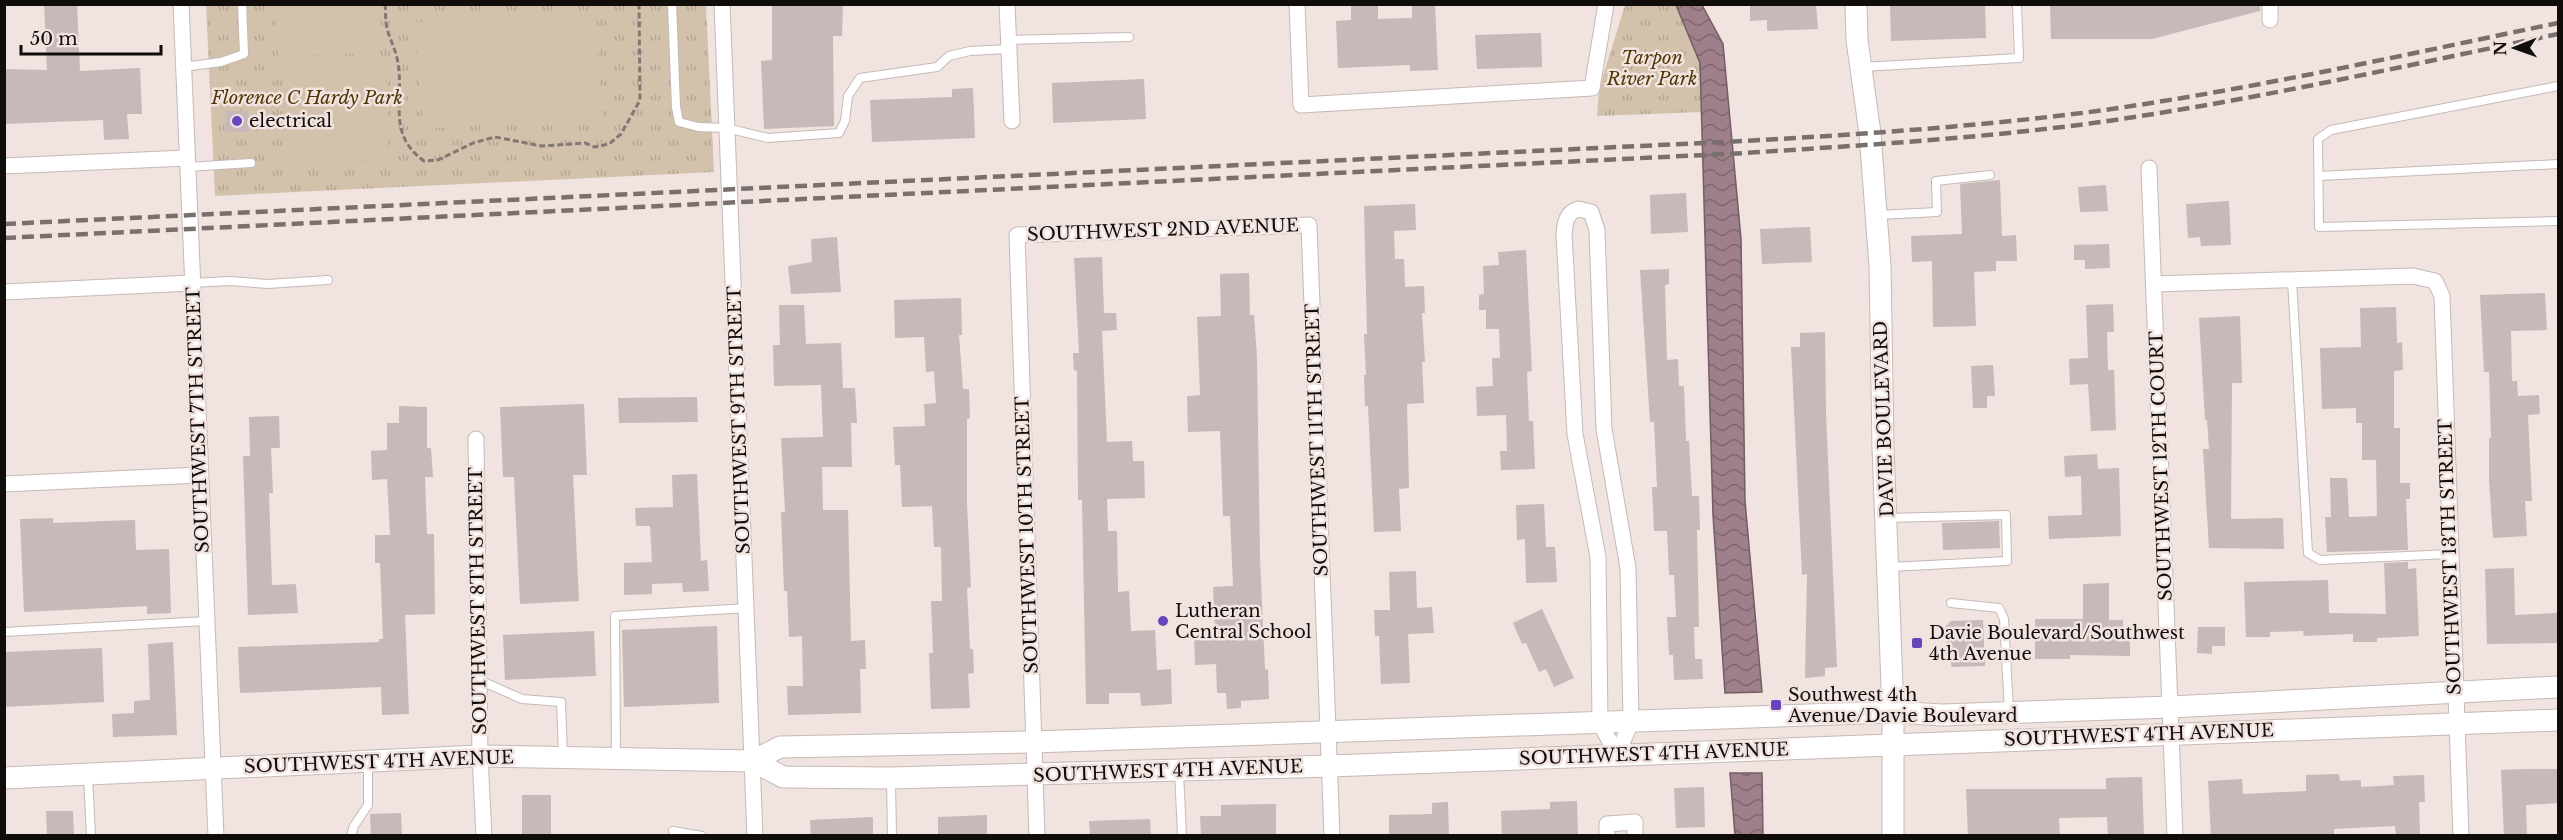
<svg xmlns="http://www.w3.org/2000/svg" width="2563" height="840" viewBox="0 0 2563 840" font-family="'Libre Baskerville',serif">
	<defs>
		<pattern id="park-tufts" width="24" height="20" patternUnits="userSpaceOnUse" patternTransform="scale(1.5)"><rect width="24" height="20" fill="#d2c2ac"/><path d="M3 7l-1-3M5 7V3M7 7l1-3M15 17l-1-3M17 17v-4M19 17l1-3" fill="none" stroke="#b3a693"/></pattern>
		<pattern id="water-waves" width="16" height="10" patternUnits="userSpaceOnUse" patternTransform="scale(1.5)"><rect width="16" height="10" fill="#9e7f8a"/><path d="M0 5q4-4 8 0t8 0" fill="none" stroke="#7f666f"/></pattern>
	</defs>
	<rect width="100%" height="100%" fill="#f1e3df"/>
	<g fill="url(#park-tufts)">
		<polygon points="206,5 706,5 714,172 215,196"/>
		<polygon points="1625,5 1676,5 1700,63 1701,112 1597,116 1599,89"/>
	</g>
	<g fill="#d2c2ac">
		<polygon points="276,5 377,5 378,53 278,56"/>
		<polygon points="595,10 602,117 423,129 415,22"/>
		<polygon points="385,59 389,159 288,163 284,63"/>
	</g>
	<g fill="url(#water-waves)" stroke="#745d64" stroke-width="1.5">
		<polygon points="1676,5 1702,5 1723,44 1741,239 1745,501 1762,692 1725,693 1713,515 1700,63"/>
		<polygon points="1730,773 1762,773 1763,835 1735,835"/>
	</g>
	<g fill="#c7b8b9">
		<polygon points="44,4 77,4 80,71 140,68 142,114 127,114 129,139 104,140 103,120 4,124 4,69 47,70"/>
		<polygon points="772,4 843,4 842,36 833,36 834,126 764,129 761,61 772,60"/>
		<polygon points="1351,4 1378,4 1378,19 1412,18 1412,4 1435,4 1438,70 1410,71 1410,65 1338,68 1336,21 1351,20"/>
		<polygon points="1816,4 1818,29 1767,31 1767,20 1750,21 1750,6"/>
		<polygon points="1890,4 1985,4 1986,38 1891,41"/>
		<polygon points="2050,4 2260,4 2260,11 2152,39 2051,39"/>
		<polygon points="1541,33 1542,67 1477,69 1475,35"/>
		<polygon points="1144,79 1146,119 1053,123 1052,83"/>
		<polygon points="973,88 975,138 872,142 870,100 952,97 952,89"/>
		<polygon points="226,111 248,111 249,132 226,132"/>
		<polygon points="2000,180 2002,236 2016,235 2017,261 1996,261 1996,271 1974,272 1976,326 1933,327 1932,261 1912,262 1911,236 1962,234 1960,184"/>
		<polygon points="2106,185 2108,211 2080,212 2078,187"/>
		<polygon points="1686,193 1688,232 1651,234 1650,195"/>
		<polygon points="2229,201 2231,245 2201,246 2200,237 2188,238 2186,204"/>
		<polygon points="1415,204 1416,230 1394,231 1395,259 1404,259 1405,287 1424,286 1425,313 1422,313 1425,362 1422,362 1424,403 1407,404 1409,488 1399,489 1401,531 1374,532 1368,406 1365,406 1364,375 1366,375 1364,334 1367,334 1364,206"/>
		<polygon points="1810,227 1812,262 1762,264 1760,229"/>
		<polygon points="837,237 841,292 791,294 788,266 812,262 811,239"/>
		<polygon points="2109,244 2110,268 2085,269 2085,260 2074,260 2074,245"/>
		<polygon points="1526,250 1532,371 1527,372 1529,421 1533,421 1535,469 1501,470 1500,451 1507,451 1506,415 1477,416 1476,387 1493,386 1492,358 1500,358 1499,329 1486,329 1486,310 1479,310 1479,295 1484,294 1483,266 1499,265 1498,252"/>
		<polygon points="1102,257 1104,313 1116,313 1117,330 1102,331 1107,442 1132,441 1133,461 1144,461 1145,498 1107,499 1108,531 1117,531 1118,592 1129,591 1131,631 1155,630 1157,670 1171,669 1172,704 1141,706 1140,693 1109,693 1109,704 1086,704 1082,500 1078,500 1077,370 1074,371 1073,353 1079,353 1074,258"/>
		<polygon points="1669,269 1669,284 1665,285 1667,360 1678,359 1679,386 1684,386 1686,441 1689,441 1692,496 1699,496 1700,530 1697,530 1699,627 1694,627 1695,659 1702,659 1703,679 1674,680 1673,655 1669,655 1667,617 1676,617 1674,575 1669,575 1667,531 1654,531 1652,487 1657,487 1654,422 1650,422 1640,270"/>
		<polygon points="1249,273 1250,315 1254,315 1257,358 1260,558 1265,670 1268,669 1269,699 1241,701 1241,708 1227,709 1226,693 1217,693 1216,664 1195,665 1194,631 1215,630 1213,587 1233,586 1230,516 1223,516 1220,431 1188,432 1187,396 1200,395 1197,317 1221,316 1220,274"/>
		<polygon points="2545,293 2547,330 2511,331 2512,381 2517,381 2518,396 2539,395 2540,414 2528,415 2532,501 2525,501 2527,536 2493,538 2489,480 2489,438 2491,438 2489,372 2484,372 2480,295"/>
		<polygon points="961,298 962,335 959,335 963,389 969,389 970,418 967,419 967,504 971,587 967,588 970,649 973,649 974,673 968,674 970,708 931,709 929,653 933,653 931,601 942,601 941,547 934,547 932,506 902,507 900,465 895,465 893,427 925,426 924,404 936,403 934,371 926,372 924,337 895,338 894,300"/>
		<polygon points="2113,304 2114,332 2107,332 2108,370 2114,370 2116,430 2091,431 2088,384 2070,385 2069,359 2088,358 2086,305"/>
		<polygon points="779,305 804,305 806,344 841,343 843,388 855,388 857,423 851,423 852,467 822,467 823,510 848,510 851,641 865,640 866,669 860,669 861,713 788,715 787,686 803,686 802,636 789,637 787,591 784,591 781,512 785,512 781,438 823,437 821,385 774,386 773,345 780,345"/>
		<polygon points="2396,307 2397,343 2402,342 2403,370 2394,371 2394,428 2400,428 2400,483 2410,483 2410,499 2406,499 2408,550 2327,552 2325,517 2331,517 2330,478 2347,478 2349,517 2377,516 2376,460 2362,460 2362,423 2356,423 2356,408 2322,409 2320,348 2361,347 2360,308"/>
		<polygon points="2240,316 2242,383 2232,383 2231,519 2283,518 2284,549 2209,548 2203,449 2209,449 2207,420 2205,420 2199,318"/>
		<polygon points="1825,332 1826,413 1837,667 1825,668 1825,676 1805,678 1807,574 1802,575 1791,347 1800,347 1800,333"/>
		<polygon points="1993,365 1995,396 1987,396 1987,408 1973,408 1971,366"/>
		<polygon points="697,397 698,422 619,423 618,398"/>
		<polygon points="584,404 587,475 573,475 579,601 520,604 514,477 503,477 500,407"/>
		<polygon points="399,406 427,407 427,448 431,448 433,477 425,477 427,534 434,534 435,614 405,615 409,714 382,715 381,687 240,693 238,647 379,642 379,639 383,639 380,563 375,563 375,535 390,535 387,479 372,480 371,451 387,450 387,423 399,423"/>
		<polygon points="279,416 280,448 271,448 273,493 269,493 272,585 296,584 298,613 248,615 243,456 250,456 249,417"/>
		<polygon points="2097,454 2098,469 2119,468 2121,536 2049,539 2048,516 2082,515 2081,476 2065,477 2064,456"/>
		<polygon points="697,474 701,561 707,560 709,591 683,592 682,583 652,584 652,594 624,595 624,563 652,562 650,526 636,526 635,508 673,507 672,475"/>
		<polygon points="1544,504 1546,547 1555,547 1557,582 1526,583 1525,539 1517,540 1516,505"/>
		<polygon points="53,518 53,523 135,520 136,550 169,549 171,613 147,614 147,606 24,612 20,519"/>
		<polygon points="1999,521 2000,548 1943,550 1942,523"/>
		<polygon points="2408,562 2408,569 2416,568 2419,636 2377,638 2377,642 2353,642 2353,634 2304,636 2303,631 2270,632 2270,637 2246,637 2244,582 2328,580 2329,613 2386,614 2384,563"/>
		<polygon points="2514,568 2515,615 2557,613 2557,643 2487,644 2485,569"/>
		<polygon points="1416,571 1417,608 1432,607 1434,633 1408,634 1410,683 1381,684 1379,636 1375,636 1374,610 1390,610 1389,572"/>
		<polygon points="2109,583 2109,620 2123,620 2123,639 2130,639 2130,656 2070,655 2070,659 2035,659 2035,619 2083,619 2083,584"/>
		<polygon points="1542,609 1574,678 1554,687 1546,669 1539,672 1526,643 1522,644 1513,623"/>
		<polygon points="1983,620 1985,666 1952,667 1945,645 1949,638 1945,627 1951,621"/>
		<polygon points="717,626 719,703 624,707 622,630"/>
		<polygon points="2198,627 2225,627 2225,646 2212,646 2212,654 2197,653"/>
		<polygon points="594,631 596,676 505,680 503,635"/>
		<polygon points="173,642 177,735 113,737 112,714 134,713 134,701 150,700 148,644"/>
		<polygon points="102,648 104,702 4,707 4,652"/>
		<polygon points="2524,769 2559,769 2559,803 2526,805 2527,836 2504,836 2501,770"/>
		<polygon points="2339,774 2340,781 2361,780 2361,787 2394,785 2393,776 2424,775 2425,802 2419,802 2420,836 2396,836 2395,826 2334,829 2334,836 2211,836 2208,781 2242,779 2243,794 2306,791 2306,775"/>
		<polygon points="2142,777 2144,836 2108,836 2107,817 2059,818 2060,836 1968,836 1966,789 2106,789 2106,778"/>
		<polygon points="1704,787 1705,827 1676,828 1674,788"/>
		<rect x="522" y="795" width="29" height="41"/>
		<polygon points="1577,801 1578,836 1502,836 1501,811 1550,809 1550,802"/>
		<polygon points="1448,802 1449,836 1389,836 1389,815 1432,814 1432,803"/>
		<polygon points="1276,804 1276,834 1201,835 1200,816 1221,816 1221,805"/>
		<polygon points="46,811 73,811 74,836 47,836"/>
		<polygon points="401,813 402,836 371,836 370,814"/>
		<polygon points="987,815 987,836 938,836 938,817"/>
		<polygon points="873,817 873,836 811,836 810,820"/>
		<polygon points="1150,819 1151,836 1090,836 1089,821"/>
	</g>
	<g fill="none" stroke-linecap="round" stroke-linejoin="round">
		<g stroke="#c6b9b5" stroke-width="10">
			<g id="service">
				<polyline points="672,4 676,107 679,122 698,127 727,128 768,138 839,133 845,121 848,96 860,78 937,67 949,56 970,51 1008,49"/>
				<polyline points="1008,40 1129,37"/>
				<polyline points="183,67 221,62 244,54 242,4"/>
				<polyline points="1862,67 2019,58 2017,4"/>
				<polyline points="2558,86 2331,130 2318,139 2319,227 2558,221"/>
				<polyline points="187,167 251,163"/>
				<polyline points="2319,176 2558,164"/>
				<polyline points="1878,215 1937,212 1936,181 1990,175"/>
				<polyline points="2292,280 2308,553 2320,560 2450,554"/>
				<polyline points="192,283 230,281 268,284 328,280"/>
				<polyline points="1887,518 2006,515 2007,561 1890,567"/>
				<polyline points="1951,603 1999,608 2004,619 2009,711"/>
				<polyline points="4,632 206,621"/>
				<polyline points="479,680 522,699 561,702 563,755"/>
				<polyline points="616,758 615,616 747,608"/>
				<polyline points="1179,771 1182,836"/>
				<polyline points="88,776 91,836"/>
				<polyline points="891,780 892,836"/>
				<polyline points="673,831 702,836"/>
				<polyline points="351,836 354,826 368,805 368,763"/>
			</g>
		</g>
		<g stroke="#c6b9b5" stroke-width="17">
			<g id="minor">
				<polyline points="181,4 216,836"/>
				<polyline points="722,4 755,836"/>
				<polyline points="1007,4 1012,121"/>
				<polyline points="1297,4 1301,105 1592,88 1606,4"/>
				<polyline points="2270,20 2270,4"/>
				<polyline points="4,166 187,158"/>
				<polyline points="2149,168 2175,836"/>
				<path d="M1578,209l13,3 6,18 7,199 24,139 3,154 -14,33 -17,-32 -2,-166 -23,-123 -11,-200c1,-11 2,-21 14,-25z"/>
				<polyline points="2154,284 2413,276 2435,281 2442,296 2461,836"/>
				<polyline points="4,292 192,283"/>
				<polyline points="476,439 480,756 484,836"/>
				<polyline points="4,484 199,475"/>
				<polyline points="1037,836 1017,235 1309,225 1332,836"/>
				<polyline points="1607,836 1607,824 1635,822 1635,836"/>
			</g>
		</g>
		<g stroke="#c6b9b5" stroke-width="23">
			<g id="secondary">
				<polyline points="1856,4 1857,40 1870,133 1880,266 1883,447 1893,712 1893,836"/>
				<polyline points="753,761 783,777 891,778 1330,766 2558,720"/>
				<polyline points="4,778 480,756 753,761 780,747 1034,742 1893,712 1942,715 2170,707 2558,687"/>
			</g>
		</g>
		<path stroke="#817875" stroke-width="3" stroke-dasharray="6 3" stroke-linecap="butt" d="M385,4c1,8 0,16 2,24 3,12 9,22 11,35 6,39 -11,71 26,98l14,-1 35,-17 22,-6 47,9 43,-3 10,4 14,-3 12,-10 19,-34 -1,-96"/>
		<use href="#service" stroke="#fff" stroke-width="8"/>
		<use href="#minor" stroke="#fff" stroke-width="15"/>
		<use href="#secondary" stroke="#fff" stroke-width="21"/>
		<g stroke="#79706d" stroke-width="4.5" stroke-dasharray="12 6" stroke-linecap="butt">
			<path d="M4,224l1740,-83c121,-7 241,-15 361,-31 153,-22 303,-56 453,-87"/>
			<path d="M4,238l1741,-85c121,-8 242,-15 363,-32 151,-22 301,-56 450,-87"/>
		</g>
	</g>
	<g fill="#6944bd" stroke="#f1e3df" stroke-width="2">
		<circle cx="237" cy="121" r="6"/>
		<circle cx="1163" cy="621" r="6"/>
		<rect x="1911" y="637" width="12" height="12" rx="3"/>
		<rect x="1770" y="699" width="12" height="12" rx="3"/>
	</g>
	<g text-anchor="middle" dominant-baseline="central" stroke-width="5" stroke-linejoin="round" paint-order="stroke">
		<g font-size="18" font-style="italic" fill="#4f3502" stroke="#f1e3df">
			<text x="1652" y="58">Tarpon<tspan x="1652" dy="21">River Park</tspan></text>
			<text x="307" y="98">Florence C Hardy Park</text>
		</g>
		<g font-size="18" fill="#110d0b" stroke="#f1e3df" text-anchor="start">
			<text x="249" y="121">electrical</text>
			<text x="1175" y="611">Lutheran<tspan x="1175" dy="21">Central School</tspan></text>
			<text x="1929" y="633">Davie Boulevard/Southwest<tspan x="1929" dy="21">4th Avenue</tspan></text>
			<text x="1788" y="695">Southwest 4th<tspan x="1788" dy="21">Avenue/Davie Boulevard</tspan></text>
		</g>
		<g font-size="18" fill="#110d0b" stroke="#f1e3df">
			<text transform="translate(1163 230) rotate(-2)">SOUTHWEST 2ND AVENUE</text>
			<text transform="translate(1884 419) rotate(-92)">DAVIE BOULEVARD</text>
			<text transform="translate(198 420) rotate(-92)">SOUTHWEST 7TH STREET</text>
			<text transform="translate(739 420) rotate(-92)">SOUTHWEST 9TH STREET</text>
			<text transform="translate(1317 440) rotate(-92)">SOUTHWEST 11TH STREET</text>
			<text transform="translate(2161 466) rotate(-92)">SOUTHWEST 12TH COURT</text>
			<text transform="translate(1027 535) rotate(-92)">SOUTHWEST 10TH STREET</text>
			<text transform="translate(2450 557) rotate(-92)">SOUTHWEST 13TH STREET</text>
			<text transform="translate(478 601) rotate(-91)">SOUTHWEST 8TH STREET</text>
			<text transform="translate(2139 735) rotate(-2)">SOUTHWEST 4TH AVENUE</text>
			<text transform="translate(1654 754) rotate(-2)">SOUTHWEST 4TH AVENUE</text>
			<text transform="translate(379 762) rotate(-2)">SOUTHWEST 4TH AVENUE</text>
			<text transform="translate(1168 771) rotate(-2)">SOUTHWEST 4TH AVENUE</text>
		</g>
	</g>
	<rect width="2563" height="840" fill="none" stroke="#110d0b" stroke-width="12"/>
	<g transform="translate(2515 48) rotate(269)" stroke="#f1e3df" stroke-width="4.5" paint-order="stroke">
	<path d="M0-4.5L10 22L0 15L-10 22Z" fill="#110d0b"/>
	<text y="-9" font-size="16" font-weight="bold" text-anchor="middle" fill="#110d0b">N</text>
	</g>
	<path d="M21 45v9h140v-9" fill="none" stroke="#110d0b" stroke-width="3"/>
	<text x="30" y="45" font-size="18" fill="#110d0b" stroke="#f1e3df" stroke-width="4.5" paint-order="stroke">50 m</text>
</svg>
